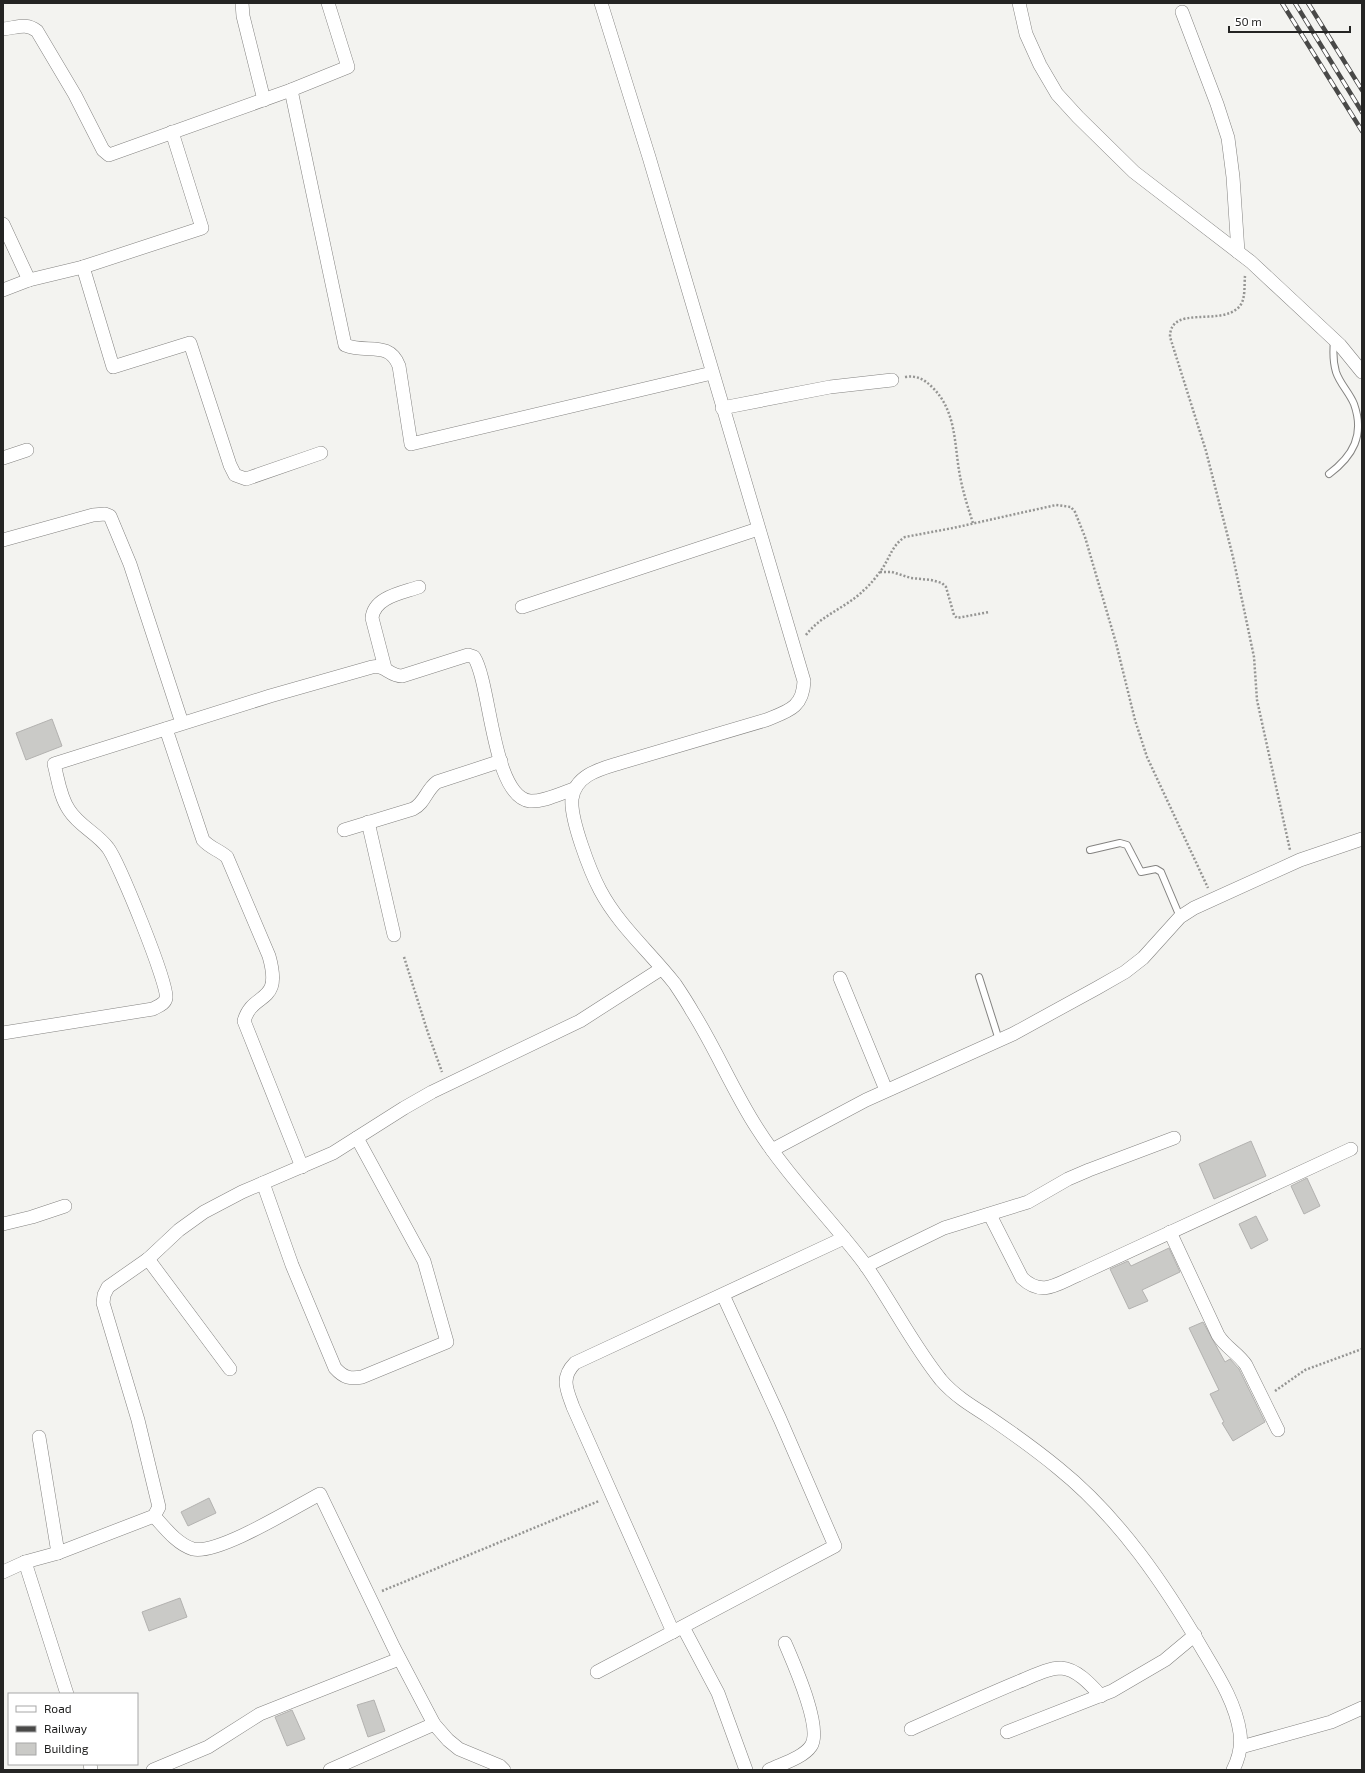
<svg xmlns="http://www.w3.org/2000/svg" width="1365" height="1773" viewBox="0 0 1365 1773" font-family="'Exo 2',sans-serif">
	<rect width="100%" height="100%" fill="#f3f3f0"/>
	<g fill="#cacac7" stroke="#b3b2b0">
		<polygon points="52,719 62,746 26,760 16,733"/>
		<polygon points="1251,1141 1266,1176 1214,1199 1199,1164"/>
		<polygon points="1307,1178 1320,1206 1304,1214 1291,1186"/>
		<polygon points="1256,1216 1268,1240 1251,1249 1239,1224"/>
		<polygon points="1169,1248 1180,1272 1142,1290 1148,1301 1129,1309 1110,1269 1128,1261 1131,1266"/>
		<polygon points="1203,1322 1225,1362 1230,1359 1239,1369 1265,1422 1233,1441 1222,1423 1224,1422 1210,1394 1219,1390 1189,1328"/>
		<polygon points="209,1498 216,1513 188,1526 181,1512"/>
		<polygon points="180,1598 187,1617 149,1631 142,1612"/>
		<polygon points="374,1700 385,1731 368,1737 357,1705"/>
		<polygon points="292,1710 305,1739 287,1746 275,1717"/>
	</g>
	<g fill="none" stroke-linecap="round" stroke-linejoin="round">
		<g stroke="#848381" stroke-width="8">
			<g id="lane">
				<path d="M1329,474c24,-18 36,-39 25,-70 -5,-12 -14,-20 -18,-32 -3,-10 -3,-21 -2,-31"/>
				<polyline points="1090,850 1120,843 1127,845 1141,872 1156,869 1161,872 1180,917"/>
				<polyline points="979,977 999,1040"/>
			</g>
		</g>
		<g stroke="#848381" stroke-width="14">
			<g id="street">
				<polyline points="242,3 243,16 264,100"/>
				<path d="M601,3l48,154 155,524c-1,27 -16,30 -38,39l-146,43c-20,6 -45,12 -48,36 -2,20 18,72 28,91 19,36 50,62 75,94 6,9 12,18 17,27 24,38 41,80 65,117 31,49 72,89 107,135 27,38 48,81 77,117 13,15 29,25 45,35 25,17 49,34 72,53 61,49 107,117 146,184 15,25 32,52 36,81 2,14 -1,25 -7,37"/>
				<polyline points="1019,3 1026,34 1040,65 1057,94 1078,117 1134,172 1251,262 1340,345 1362,372"/>
				<polyline points="1182,12 1217,104 1228,138 1233,177 1238,252"/>
				<path d="M3,29c13,-1 23,-7 34,2l38,64 28,55 6,5 182,-65 57,-23 -20,-64"/>
				<path d="M291,90l54,255c22,9 44,-5 54,21l12,78 301,-71"/>
				<polyline points="3,224 29,280"/>
				<polyline points="83,267 113,367 190,343 230,465 235,475 246,479 321,453"/>
				<polyline points="3,290 29,280 83,267 202,228 172,132"/>
				<polyline points="722,408 830,387 892,380"/>
				<polyline points="3,458 27,450"/>
				<polyline points="3,540 93,515 105,514 110,516 130,564 182,723"/>
				<polyline points="522,607 758,529"/>
				<path d="M385,668l-13,-50c2,-21 30,-25 47,-31"/>
				<path d="M166,729l37,111c7,8 16,10 24,17l42,99c14,50 -16,34 -25,65l58,146"/>
				<polyline points="368,822 394,935"/>
				<path d="M344,830l69,-21c12,-6 13,-19 24,-27l64,-21"/>
				<polyline points="840,978 886,1090"/>
				<path d="M3,1033l150,-24c5,-3 12,-5 13,-11 3,-13 -48,-137 -58,-150 -11,-15 -29,-22 -39,-38 -9,-13 -11,-31 -15,-46l216,-68 102,-29c13,-3 17,9 30,9l66,-21 6,2c17,27 18,139 56,144 14,1 31,-8 44,-12"/>
				<polyline points="772,1150 866,1100 1013,1034 1097,988 1125,972 1143,958 1180,917 1194,908 1300,860 1362,839"/>
				<path d="M263,1183l29,82 43,103c9,10 15,11 27,9l85,-35 -23,-81 -67,-123"/>
				<path d="M990,1215l32,63c20,19 35,6 56,-3l273,-126"/>
				<polyline points="3,1224 32,1217 65,1206"/>
				<path d="M1170,1232l48,103c7,12 20,18 28,30l32,65"/>
				<polyline points="148,1259 230,1369"/>
				<polyline points="866,1266 944,1228 1028,1202 1068,1179 1089,1170 1174,1138"/>
				<polyline points="39,1437 58,1553"/>
				<path d="M154,1516c11,12 23,28 39,33 25,6 102,-42 127,-55l74,154 40,76 14,16 11,9 41,17 4,4"/>
				<polyline points="3,1572 25,1562"/>
				<polyline points="683,1627 718,1693 746,1770"/>
				<path d="M673,1632l-100,-225c-6,-17 -13,-29 2,-44l269,-125"/>
				<polyline points="597,1672 835,1546 780,1419 723,1295"/>
				<polyline points="67,1694 25,1562 58,1553 154,1516 159,1507 138,1420 103,1303 104,1295 108,1287 148,1259 179,1230 204,1212 242,1192 333,1153 404,1108 432,1092 580,1021 661,969"/>
				<path d="M911,1729c36,-16 71,-32 107,-47 13,-5 29,-14 43,-14 16,1 30,17 40,28"/>
				<polyline points="1007,1732 1112,1691 1165,1660 1195,1635"/>
				<polyline points="1241,1747 1331,1722 1362,1708"/>
				<polyline points="90,1764 91,1770"/>
				<polyline points="153,1770 208,1747 260,1714 399,1659"/>
				<polyline points="330,1770 434,1724"/>
				<path d="M769,1770c12,-6 34,-12 42,-24 12,-18 -18,-84 -26,-103"/>
			</g>
		</g>
		<g stroke="#959593" stroke-width="2.5" stroke-dasharray="2 2" stroke-linecap="butt">
			<path d="M1245,276c-1,9 1,24 -6,31 -19,20 -69,-3 -69,30l36,114 27,106 21,100 3,43 33,150"/>
			<path d="M905,377c11,-2 19,2 27,10 25,24 22,58 28,89 3,16 8,32 13,47"/>
			<polyline points="880,572 892,572 911,578 931,580 942,583 946,587 954,615 957,618 989,612"/>
			<path d="M806,635c15,-20 40,-27 58,-45 7,-6 13,-14 18,-21 8,-12 11,-25 23,-32l48,-9 103,-23 15,2 4,5 10,25 31,106 19,77 12,37 61,131"/>
			<polyline points="404,957 428,1033 442,1072"/>
			<polyline points="1275,1391 1305,1370 1362,1349"/>
			<polyline points="382,1591 599,1501"/>
		</g>
		<use href="#lane" stroke="#fff" stroke-width="6"/>
		<use href="#street" stroke="#fff" stroke-width="13"/>
		<g stroke="#494948" stroke-width="4.5">
			<g id="rail">
				<polyline points="1282,3 1362,131"/>
				<polyline points="1295,3 1362,112"/>
				<polyline points="1308,3 1362,90"/>
			</g>
		</g>
		<use href="#rail" stroke="#fff" stroke-width="3" stroke-dasharray="9" stroke-linecap="butt"/>
	</g>
	<rect width="1365" height="1773" fill="none" stroke="#242423" stroke-width="8"/>
	<rect x="8" y="1693" width="130" height="72" fill="#ffffff" stroke="#a7a7a7"/>
	<rect x="16" y="1706" width="20" height="6" fill="#ffffff" stroke="#a7a7a7"/>
	<text x="44" y="1713" font-size="12" fill="#242423">Road</text>
	<rect x="16" y="1726" width="20" height="6" fill="#494948" stroke="#a7a7a7"/>
	<text x="44" y="1733" font-size="12" fill="#242423">Railway</text>
	<rect x="16" y="1743" width="20" height="12" fill="#cacac7" stroke="#a7a7a7"/>
	<text x="44" y="1753" font-size="12" fill="#242423">Building</text>
	<path d="M1229 26v6h121v-6" fill="none" stroke="#242423" stroke-width="2"/>
	<text x="1235" y="26" font-size="12" fill="#242423" stroke="#ffffff" stroke-width="3" paint-order="stroke">50 m</text>
</svg>
